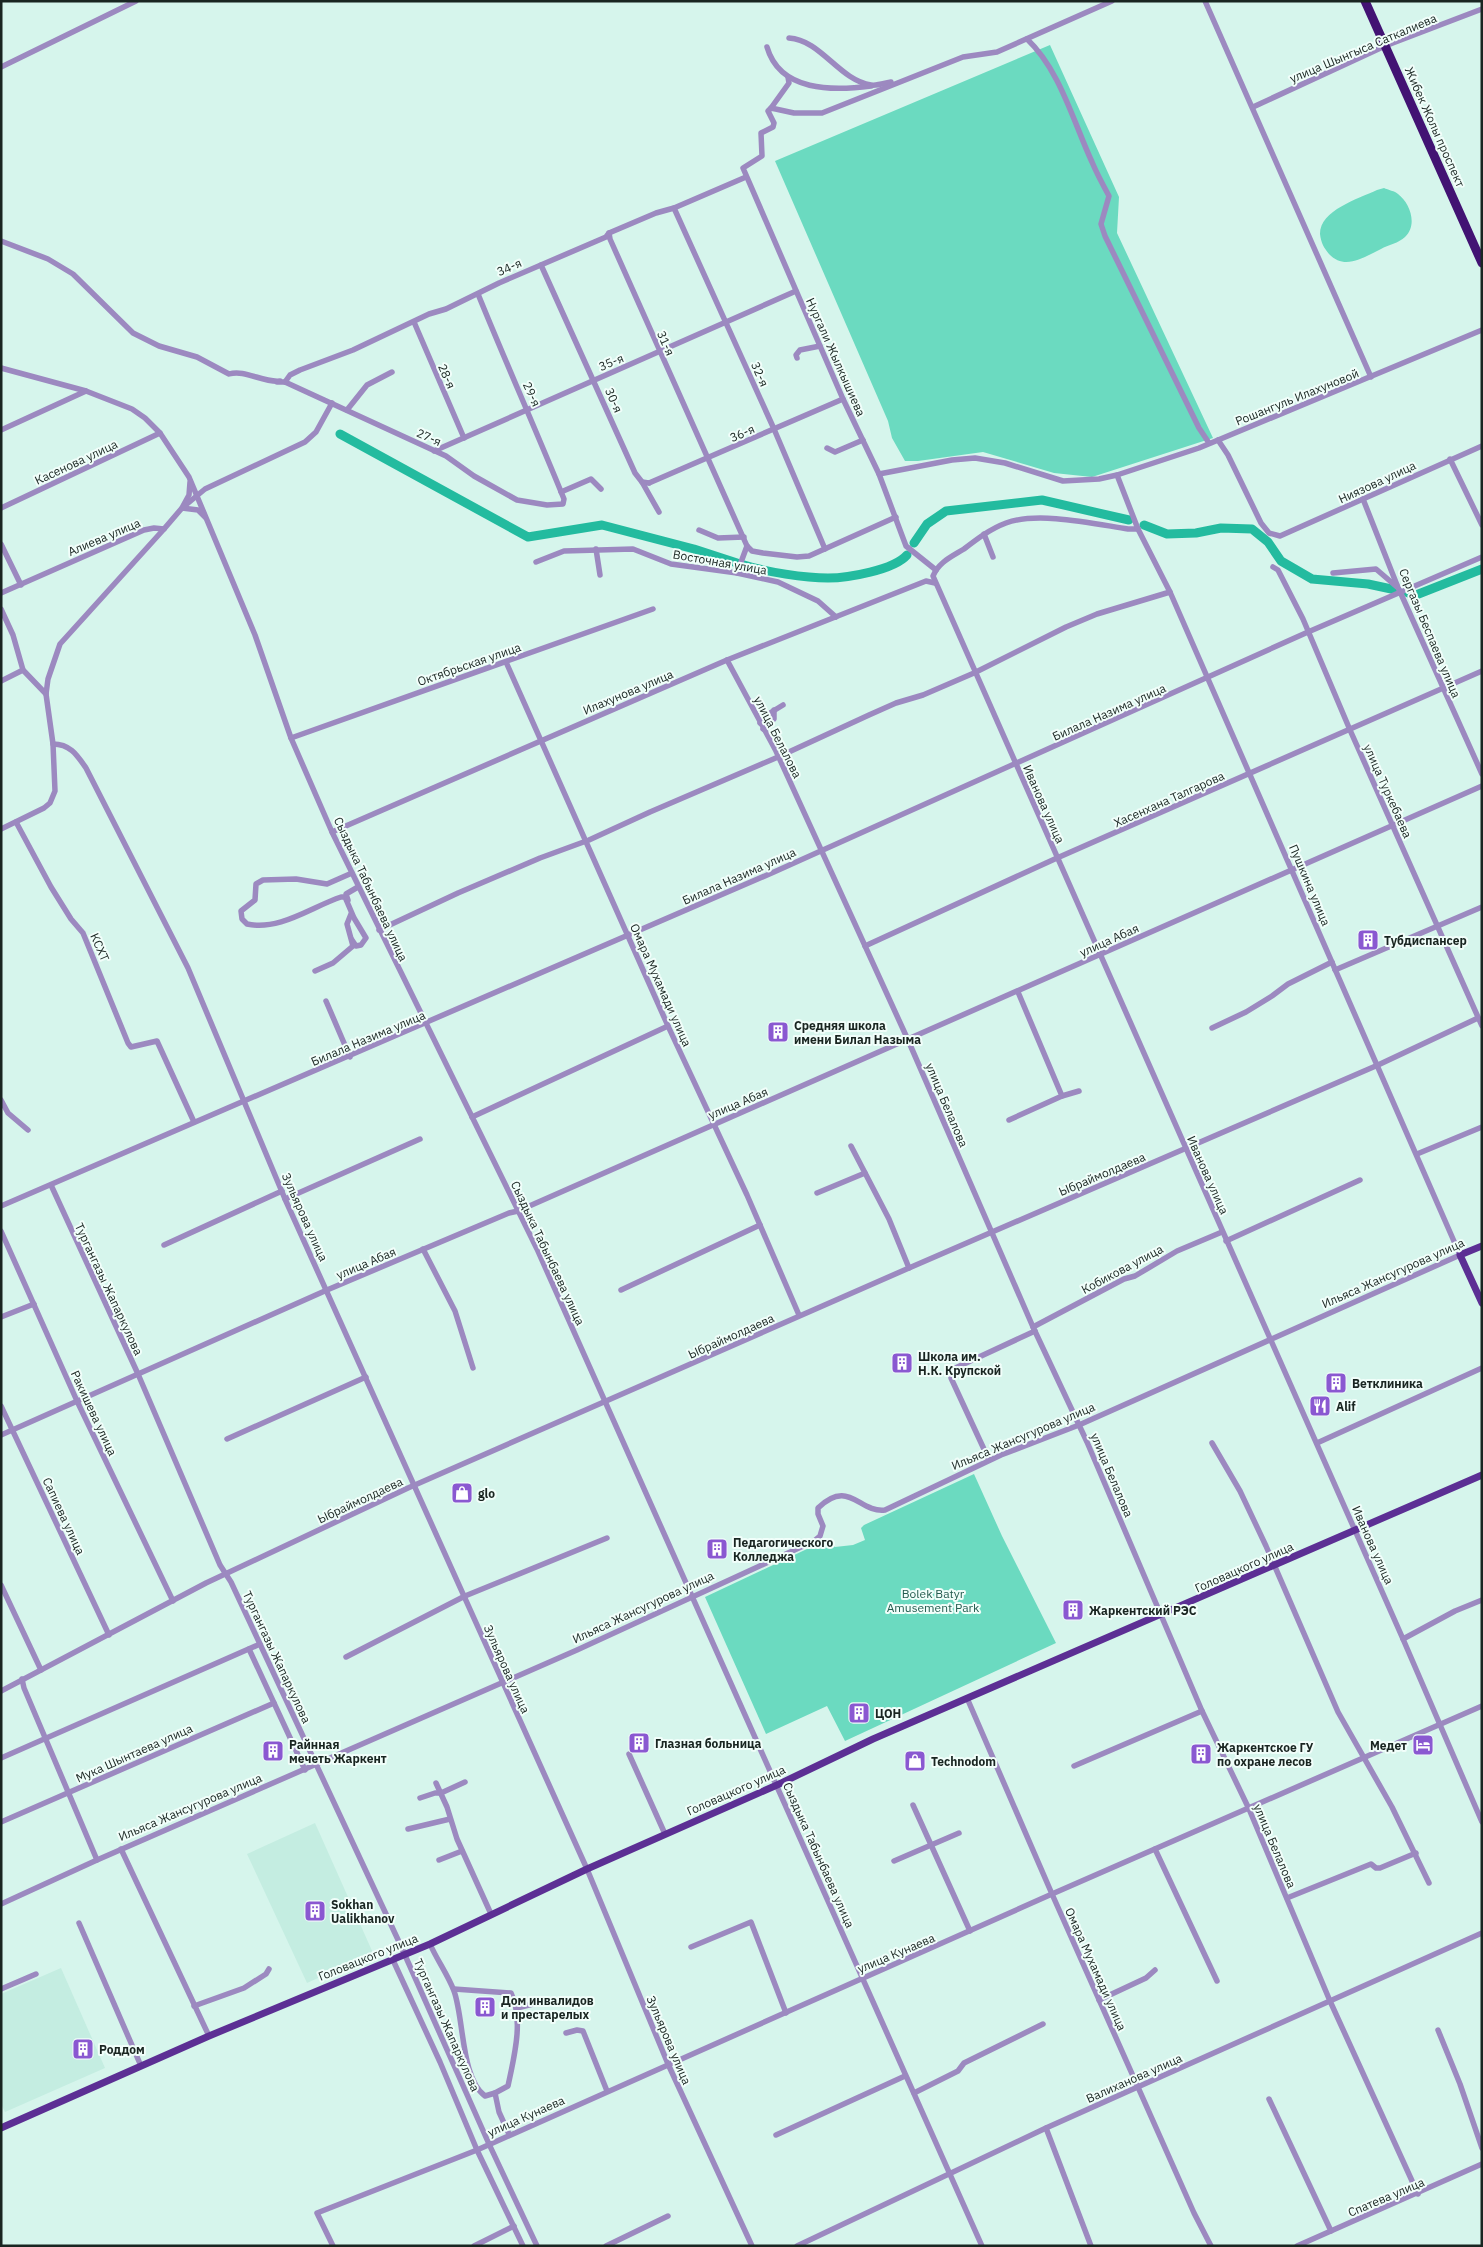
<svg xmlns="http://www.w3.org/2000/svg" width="1483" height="2247" viewBox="0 0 1483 2247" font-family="'IBM Plex Sans',sans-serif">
	<rect width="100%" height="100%" fill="#d6f5ec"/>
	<g fill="#c4ede1">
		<polygon points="315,1823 373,1953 307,1983 247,1854"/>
		<polygon points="61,1968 105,2068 5,2112 1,2104 1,1994"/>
	</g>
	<g fill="#6bdac0">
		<polygon points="1050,45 1119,197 1117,233 1213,438 1092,477 1054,473 983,452 918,461 905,461 892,438 888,421 775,161"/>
		<path d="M1384,188c4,2 11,3 14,6 12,9 20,31 7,43 -6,6 -17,8 -24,12 -17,8 -36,22 -52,5 -5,-6 -8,-11 -9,-20 0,-24 38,-35 57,-44z"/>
		<polygon points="974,1474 1002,1536 1056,1643 845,1741 827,1706 766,1734 705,1597 826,1540 835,1547 853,1545 865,1540 861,1528 864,1525"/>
	</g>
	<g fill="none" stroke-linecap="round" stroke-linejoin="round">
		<g stroke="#23bb9f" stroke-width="9">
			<polyline points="340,434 528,537 602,525 694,549 737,563"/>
			<polyline points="1144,525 1167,534 1196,533 1221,528 1252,529 1268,542 1281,561 1312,579 1368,584 1396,590"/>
			<polyline points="914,543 927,524 946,511 1042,500 1129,520"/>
			<path d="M744,565c22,7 61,13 84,13 20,0 66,-8 79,-23"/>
			<polyline points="1408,593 1416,595 1482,569"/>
		</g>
		<g stroke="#9c89c0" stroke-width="5.5">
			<polyline points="1205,1 1371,377"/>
			<path d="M789,38c32,2 50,42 82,47 6,1 14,-2 20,-3"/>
			<path d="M1027,39c33,31 46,82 65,123 5,12 11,23 17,34l-8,28 4,12 94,192 10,15"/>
			<path d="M767,47c13,45 66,44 104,39"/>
			<polyline points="1,67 136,1"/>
			<polyline points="1253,107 1385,46 1482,9"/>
			<polyline points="771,108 789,83 788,77"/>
			<polyline points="674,208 774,429 825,549"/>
			<polyline points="609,233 610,239 747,546 752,551 763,553 797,557 809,556 896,517"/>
			<path d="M1,241l47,18 25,15 60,59 26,13 38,11 32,17c16,-5 34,9 51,7"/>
			<polyline points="541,265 635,473 642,482 649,483"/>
			<polyline points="414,322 464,438"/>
			<polyline points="797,358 796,355 800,350 820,346"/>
			<polyline points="1,368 86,391 132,409 145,418 160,433 189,477 255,635 291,738 332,832 537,1249 982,2246"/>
			<path d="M277,382h8l161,74 28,20 43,24 30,5 16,-1 1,-5c-28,-69 -58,-136 -86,-205"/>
			<polyline points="285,382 290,375 300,370 353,350 429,314 446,309 499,283 606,237 609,233 656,213 674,208 746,177"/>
			<polyline points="347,410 367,385 392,372"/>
			<polyline points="1,430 86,391"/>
			<polyline points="1218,440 1228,455 1261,523 1269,533 1280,536 1482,446"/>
			<polyline points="827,448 835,452 863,440"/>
			<polyline points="434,451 796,291"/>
			<polyline points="1450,459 1482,525"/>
			<polyline points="879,474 952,460 975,458 1005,463 1063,481 1099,479 1117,475 1199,448 1482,330"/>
			<polyline points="642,482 659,512"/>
			<polyline points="649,483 843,399"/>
			<polyline points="561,492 591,479 601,489"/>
			<polyline points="1363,499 1397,585 1482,774"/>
			<polyline points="183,506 189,495 190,482"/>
			<polyline points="1,508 160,433"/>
			<polyline points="182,508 205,489 305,442 316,432 332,403"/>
			<path d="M1138,529h-10c-33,-5 -90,-18 -122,-6 -16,6 -29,16 -42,26 -13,8 -25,13 -31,27l470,1063 79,183"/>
			<polyline points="699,530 718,538 744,537"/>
			<polyline points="984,534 993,557"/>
			<polyline points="1,544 21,585"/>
			<polyline points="596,549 600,575"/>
			<polyline points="536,562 564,551 633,549 671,564 737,573 778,582 818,601 836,617"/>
			<polyline points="1273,567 1278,570 1303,619 1350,730 1482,1026"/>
			<polyline points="936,570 906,546 879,474 843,399 743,168 762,156 761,133 773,127 774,123 768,111 771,108 794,113 822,113 963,57 997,52 1112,1"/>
			<polyline points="737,573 747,546"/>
			<polyline points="1333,573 1376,569 1397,587"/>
			<polyline points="1,593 144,530 154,528 164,529 182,508 198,510 205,517"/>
			<polyline points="1,609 13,635 23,670 46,694"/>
			<polyline points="727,660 776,751 908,1040 1033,1327 1087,1442 1202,1711 1249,1809 1330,2001 1418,2194"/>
			<polyline points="506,662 668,1026 747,1195 799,1315"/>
			<polyline points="1,681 23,670"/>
			<polyline points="760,723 770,713 783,705"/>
			<polyline points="763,729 774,719 774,710"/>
			<polyline points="291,738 653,609"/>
			<path d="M53,744c17,0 24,11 33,24l102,200 97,231 302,670 81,195 84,182"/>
			<polyline points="16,822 51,887 71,919 83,933 128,1043 131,1047 157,1041 194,1122"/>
			<polyline points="1,829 44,808 50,803 55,791 53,744 46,694 48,679 60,644 164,529"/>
			<polyline points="332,832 727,660 926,581 935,583"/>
			<path d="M352,873l-25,11 -31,-5 -33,1 -7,4 -1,16 -14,11 1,8 5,5c33,7 64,-17 94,-27h4l9,21 12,20 -5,7 -5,1 -4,-6"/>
			<polyline points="348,900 346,894 358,887"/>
			<polyline points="379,930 458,893 540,858 589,840 650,812 778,757 869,715 896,703 923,695 974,673 1066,627 1097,614 1170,592"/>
			<polyline points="865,946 1057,858 1482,671"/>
			<polyline points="1335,970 1482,907"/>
			<polyline points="315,971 333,963 353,946 347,924 351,914"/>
			<polyline points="326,1001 350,1057"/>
			<polyline points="1212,1028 1246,1012 1272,996 1288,984 1332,962"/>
			<polyline points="1062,1096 1079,1091"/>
			<polyline points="1,1100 8,1113 28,1130"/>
			<polyline points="472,1117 668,1026"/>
			<polyline points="1009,1120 1062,1096 1018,992"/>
			<polyline points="851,1146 889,1219 909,1268"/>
			<polyline points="1417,1154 1482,1127"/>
			<polyline points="51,1185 138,1374 220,1565 231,1582 400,1944 489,2144 537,2246"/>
			<polyline points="817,1193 865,1173"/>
			<polyline points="285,1199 420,1139"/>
			<polyline points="1,1206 774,872 1308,632 1482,557"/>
			<polyline points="1,1231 77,1401 173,1601"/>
			<polyline points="1226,1241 1360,1180"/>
			<polyline points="164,1245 282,1191"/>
			<polyline points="423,1249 455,1311 473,1368"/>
			<polyline points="621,1290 760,1225"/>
			<polyline points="1,1317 34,1304"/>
			<polyline points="1033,1327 1124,1279 1135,1276 1177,1251 1222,1232"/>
			<polyline points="1,1406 109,1635"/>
			<polyline points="1,1435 327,1290 509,1213 518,1211 1482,786"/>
			<polyline points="227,1439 366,1377"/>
			<polyline points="1212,1443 1240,1491 1266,1546 1338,1712 1392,1807 1429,1883"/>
			<polyline points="1317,1443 1482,1368"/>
			<polyline points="989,1460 951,1378 951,1370 1035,1331"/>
			<polyline points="1,1585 41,1670"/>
			<polyline points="1403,1639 1455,1611 1482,1600"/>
			<polyline points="249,1649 305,1770"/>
			<polyline points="346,1657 465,1596 607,1538"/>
			<polyline points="22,1679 24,1688 97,1860"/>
			<polyline points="1,1691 206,1583 408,1488 909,1268 1378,1065 1478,1018"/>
			<polyline points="967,1698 1052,1894 1194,2213 1211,2246"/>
			<polyline points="629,1754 665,1834"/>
			<polyline points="1,1758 260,1644"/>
			<polyline points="1074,1766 1202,1711"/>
			<polyline points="436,1783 447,1807 457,1839 491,1914"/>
			<polyline points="420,1798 435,1793 441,1793 465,1782"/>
			<polyline points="913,1805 970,1931"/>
			<polyline points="1,1822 274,1703"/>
			<polyline points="408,1829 450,1819"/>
			<polyline points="121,1849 209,2036"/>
			<polyline points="1155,1849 1217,1981"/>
			<polyline points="439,1860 462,1851"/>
			<polyline points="894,1861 959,1833"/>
			<polyline points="1287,1898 1371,1864 1376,1868 1380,1868 1416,1853"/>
			<path d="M1,1904l96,-44 480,-210 237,-109 6,-5 3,-10 -5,-12v-6c31,-30 41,5 67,2l116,-55 78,-30 381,-170 -290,-663 -32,-63 -21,-54"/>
			<polyline points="79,1923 141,2066"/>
			<path d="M430,1944c7,16 18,31 24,47 10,27 7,88 31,105l10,-3 4,19 10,22"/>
			<polyline points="691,1947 751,1922 786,2013"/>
			<polyline points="392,1958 440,2062 477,2150 523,2246"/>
			<polyline points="1,1989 36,1974"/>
			<path d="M454,1989l57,4c13,27 3,64 -3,93l-13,7"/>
			<polyline points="1099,2000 1146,1978 1155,1970"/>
			<polyline points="194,2006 244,1988 266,1974 269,1969"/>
			<polyline points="517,2008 533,2004"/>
			<polyline points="1438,2030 1460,2084 1482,2148"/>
			<polyline points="566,2033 577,2030 583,2031 607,2091"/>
			<polyline points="914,2093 958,2071 964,2063 1043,2024"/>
			<polyline points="1269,2099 1331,2231"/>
			<polyline points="1046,2128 1091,2246"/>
			<polyline points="776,2135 905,2076"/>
			<polyline points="333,2246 317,2213 477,2150 1052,1894 1482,1706"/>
			<polyline points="474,2246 514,2226"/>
			<polyline points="606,2246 668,2216"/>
			<polyline points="797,2246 1046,2128 1482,1933"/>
			<polyline points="1297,2246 1482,2164"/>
		</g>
		<g stroke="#5c2f94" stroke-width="7">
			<polyline points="1482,1246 1460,1255 1482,1303"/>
			<polyline points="1,2128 209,2036 430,1944 587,1869 777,1785 873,1739 1482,1475"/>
		</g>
		<polyline stroke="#421373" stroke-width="9" points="1365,1 1482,263"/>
	</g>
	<defs>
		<g id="building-square" transform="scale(1.125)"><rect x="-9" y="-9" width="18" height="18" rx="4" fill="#8a58d1" stroke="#f1fefa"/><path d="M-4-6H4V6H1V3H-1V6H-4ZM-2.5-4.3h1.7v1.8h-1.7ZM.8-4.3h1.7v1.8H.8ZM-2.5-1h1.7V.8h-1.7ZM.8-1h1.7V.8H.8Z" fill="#fff"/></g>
		<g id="restaurant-square" transform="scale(1.125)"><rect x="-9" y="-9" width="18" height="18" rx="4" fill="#8a58d1" stroke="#f1fefa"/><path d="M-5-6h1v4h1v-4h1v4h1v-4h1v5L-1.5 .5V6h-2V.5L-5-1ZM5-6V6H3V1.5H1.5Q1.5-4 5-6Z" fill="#fff"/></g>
		<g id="shop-square" transform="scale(1.125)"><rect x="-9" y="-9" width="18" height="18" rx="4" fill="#8a58d1" stroke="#f1fefa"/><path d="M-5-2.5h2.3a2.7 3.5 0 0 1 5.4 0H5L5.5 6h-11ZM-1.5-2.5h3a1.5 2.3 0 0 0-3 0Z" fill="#fff"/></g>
		<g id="hotel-square" transform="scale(1.125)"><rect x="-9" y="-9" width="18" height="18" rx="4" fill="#8a58d1" stroke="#f1fefa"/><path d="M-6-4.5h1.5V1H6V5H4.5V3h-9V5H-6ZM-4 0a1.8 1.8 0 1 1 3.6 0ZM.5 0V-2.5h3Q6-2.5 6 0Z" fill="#fff"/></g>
	</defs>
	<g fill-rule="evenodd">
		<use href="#building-square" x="1368" y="940"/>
		<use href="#building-square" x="778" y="1032"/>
		<use href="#building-square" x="902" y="1363"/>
		<use href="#building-square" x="1336" y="1383"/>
		<use href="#restaurant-square" x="1320" y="1406"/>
		<use href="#shop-square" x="462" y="1493"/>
		<use href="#building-square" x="717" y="1549"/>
		<use href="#building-square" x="1073" y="1610"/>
		<use href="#building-square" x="859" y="1713"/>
		<use href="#building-square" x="639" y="1743"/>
		<use href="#hotel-square" x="1423" y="1745"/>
		<use href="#building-square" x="273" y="1751"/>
		<use href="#building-square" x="1201" y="1754"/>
		<use href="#shop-square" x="915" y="1761"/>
		<use href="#building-square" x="315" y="1911"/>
		<use href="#building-square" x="485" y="2007"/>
		<use href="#building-square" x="83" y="2049"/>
	</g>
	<g text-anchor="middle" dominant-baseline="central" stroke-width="4" stroke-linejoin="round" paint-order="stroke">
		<g font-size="12" fill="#192521" stroke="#f1fefa">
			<text transform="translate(1363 48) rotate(-23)">улица Шынгыса Саткалиева</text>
			<text transform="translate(1435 127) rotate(66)">Жибек Жолы проспект</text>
			<text transform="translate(509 267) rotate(-24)">34-я</text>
			<text transform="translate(666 343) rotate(66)">31-я</text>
			<text transform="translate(836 357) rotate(66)">Нургали Жылкышиева</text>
			<text transform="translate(611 362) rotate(-23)">35-я</text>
			<text transform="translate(760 374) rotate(66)">32-я</text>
			<text transform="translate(447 376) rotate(66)">28-я</text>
			<text transform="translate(532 394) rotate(65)">29-я</text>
			<text transform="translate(1297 397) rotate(-22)">Рошангуль Илахуновой</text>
			<text transform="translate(614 400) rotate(66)">30-я</text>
			<text transform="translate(742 433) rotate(-24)">36-я</text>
			<text transform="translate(429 437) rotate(24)">27-я</text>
			<text transform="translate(76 462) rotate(-25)">Касенова улица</text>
			<text transform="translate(1377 482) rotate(-25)">Ниязова улица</text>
			<text transform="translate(104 537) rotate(-23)">Алиева улица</text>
			<text transform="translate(720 562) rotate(10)">Восточная улица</text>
			<text transform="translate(1430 633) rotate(67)">Сергазы Беспаева улица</text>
			<text transform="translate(469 664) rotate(-19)">Октябрьская улица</text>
			<text transform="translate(628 692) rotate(-23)">Илахунова улица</text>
			<text transform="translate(1109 712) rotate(-24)">Билала Назима улица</text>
			<text transform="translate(778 737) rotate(63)">улица Белалова</text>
			<text transform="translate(1388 791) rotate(66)">улица Туркебаева</text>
			<text transform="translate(1169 799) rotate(-24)">Хасенхана Талгарова</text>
			<text transform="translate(1044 804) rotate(66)">Иванова улица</text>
			<text transform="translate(739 876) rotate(-24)">Билала Назима улица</text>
			<text transform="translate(1310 885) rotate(67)">Пушкина улица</text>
			<text transform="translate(371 889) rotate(65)">Сыздыка Табынбаева улица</text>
			<text transform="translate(1109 940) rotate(-24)">улица Абая</text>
			<text transform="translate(100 947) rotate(66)">КСХТ</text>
			<text transform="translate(661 985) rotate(66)">Омара Мухамади улица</text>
			<text transform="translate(368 1038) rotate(-23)">Билала Назима улица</text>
			<text transform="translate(738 1103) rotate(-23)">улица Абая</text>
			<text transform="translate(947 1105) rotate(67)">улица Белалова</text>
			<text transform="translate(1102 1174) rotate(-23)">Ыбраймолдаева</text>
			<text transform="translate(1208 1175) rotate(66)">Иванова улица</text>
			<text transform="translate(305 1217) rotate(66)">Зульярова улица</text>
			<text transform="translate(548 1253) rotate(65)">Сыздыка Табынбаева улица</text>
			<text transform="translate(366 1263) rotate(-23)">улица Абая</text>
			<text transform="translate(1122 1269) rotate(-28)">Кобикова улица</text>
			<text transform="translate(1393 1273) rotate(-24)">Ильяса Жансугурова улица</text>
			<text transform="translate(109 1289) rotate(65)">Тургангазы Жапаркулова</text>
			<text transform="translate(731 1336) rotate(-24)">Ыбраймолдаева</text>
			<text transform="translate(94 1413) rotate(65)">Ракишева улица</text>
			<text transform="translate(1023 1436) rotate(-23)">Ильяса Жансугурова улица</text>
			<text transform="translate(1112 1475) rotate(67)">улица Белалова</text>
			<text transform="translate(360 1500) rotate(-25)">Ыбраймолдаева</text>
			<text transform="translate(64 1516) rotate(65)">Сапиева улица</text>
			<text transform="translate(1373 1545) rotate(66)">Иванова улица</text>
			<text transform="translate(1244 1567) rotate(-24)">Головацкого улица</text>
			<text transform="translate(643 1607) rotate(-25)">Ильяса Жансугурова улица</text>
			<text transform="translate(277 1657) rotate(65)">Тургангазы Жапаркулова</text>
			<text transform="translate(507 1669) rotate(66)">Зульярова улица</text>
			<text transform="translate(134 1753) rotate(-24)">Мука Шынтаева улица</text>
			<text transform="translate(736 1790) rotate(-24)">Головацкого улица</text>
			<text transform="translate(190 1807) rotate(-23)">Ильяса Жансугурова улица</text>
			<text transform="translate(1275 1846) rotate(67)">улица Белалова</text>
			<text transform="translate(819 1855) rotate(66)">Сыздыка Табынбаева улица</text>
			<text transform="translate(896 1953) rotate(-23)">улица Кунаева</text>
			<text transform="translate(368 1957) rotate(-22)">Головацкого улица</text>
			<text transform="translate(1096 1969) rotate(66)">Омара Мухамади улица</text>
			<text transform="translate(447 2025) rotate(66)">Тургангазы Жапаркулова</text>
			<text transform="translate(669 2040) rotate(67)">Зульярова улица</text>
			<text transform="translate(1134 2078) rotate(-24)">Валиханова улица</text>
			<text transform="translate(526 2116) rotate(-24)">улица Кунаева</text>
			<text transform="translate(1386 2197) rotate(-23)">Спатева улица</text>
		</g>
		<g font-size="12" font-weight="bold" fill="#192521" stroke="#f1fefa" text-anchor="start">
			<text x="1384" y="940">Тубдиспансер</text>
			<text x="794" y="1025">Средняя школа<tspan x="794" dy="14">имени Билал Назыма</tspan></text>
			<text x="918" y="1356">Школа им.<tspan x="918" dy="14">Н.К. Крупской</tspan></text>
			<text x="1352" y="1383">Ветклиника</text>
			<text x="1336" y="1406">Alif</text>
			<text x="478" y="1493">glo</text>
			<text x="733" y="1542">Педагогического<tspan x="733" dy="14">Колледжа</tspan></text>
			<text x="1089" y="1610">Жаркентский РЭС</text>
			<text x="875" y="1713">ЦОН</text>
			<text x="655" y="1743">Глазная больница</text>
			<text x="289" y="1744">Райнная<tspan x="289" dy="14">мечеть Жаркент</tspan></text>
			<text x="1407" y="1745" text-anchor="end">Медет</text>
			<text x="1217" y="1747">Жаркентское ГУ<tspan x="1217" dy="14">по охране лесов</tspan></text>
			<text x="931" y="1761">Technodom</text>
			<text x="331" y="1904">Sokhan<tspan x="331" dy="14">Ualikhanov</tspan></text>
			<text x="501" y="2000">Дом инвалидов<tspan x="501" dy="14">и престарелых</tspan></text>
			<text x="99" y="2049">Роддом</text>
		</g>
		<g font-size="12" fill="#245c4f" stroke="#f1fefa">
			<text x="933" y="1593">Bolek Batyr<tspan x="933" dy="14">Amusement Park</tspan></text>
		</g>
	</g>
	<rect width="1483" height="2247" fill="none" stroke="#192521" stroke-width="5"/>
</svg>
